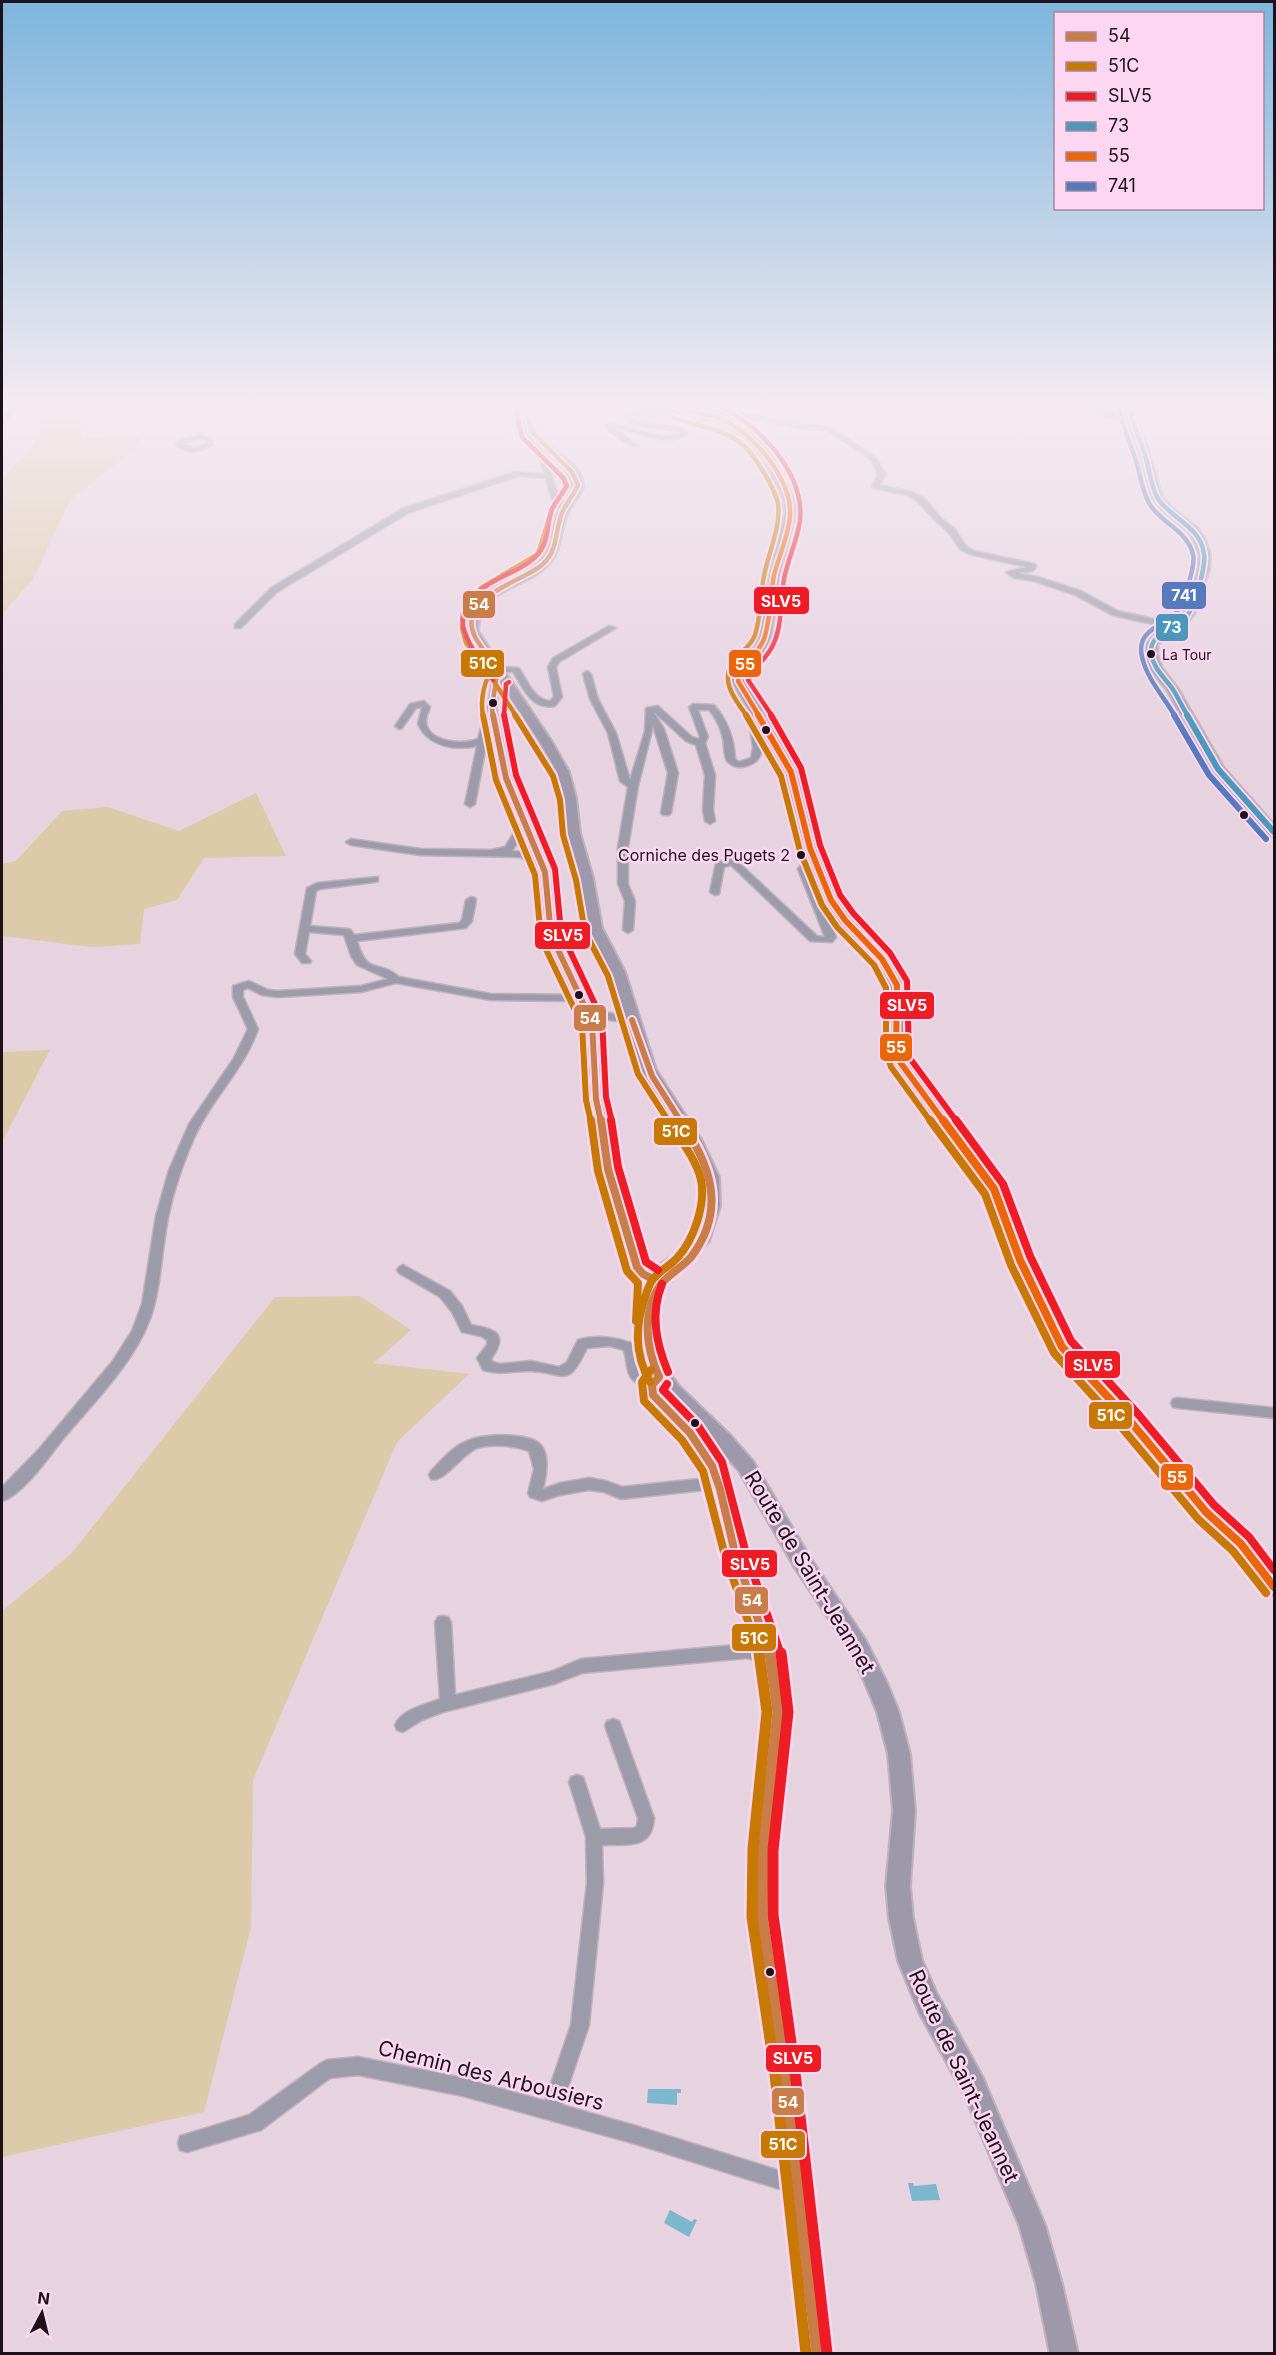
<svg xmlns="http://www.w3.org/2000/svg" width="1276" height="2355" viewBox="0 0 1276 2355" font-family="Inter,sans-serif">
	<rect width="100%" height="100%" fill="#e7d2e0"/>
	<g fill="#ddcaa9">
		<polygon points="50,407 80,407 82,438 143,436 132,452 71,499 33,579 2,614 2,478 31,450"/>
		<polygon points="256,793 286,856 204,858 177,900 144,909 140,944 91,947 2,936 2,864 16,861 62,811 108,807 179,831"/>
		<polygon points="50,1050 2,1142 2,1052"/>
		<polygon points="360,1296 411,1330 374,1363 469,1374 397,1442 253,1780 251,1927 204,2112 2,2157 2,1611 71,1554 275,1297"/>
	</g>
	<g fill="#7cb7cd">
		<polygon points="648,2089 681,2089 681,2093 677,2093 677,2105 647,2103"/>
		<polygon points="908,2183 913,2183 914,2186 936,2184 940,2200 912,2201"/>
		<polygon points="670,2210 692,2222 694,2219 697,2220 689,2237 664,2223"/>
	</g>
	<g fill="none" stroke-linecap="round" stroke-linejoin="round">
		<g stroke="#c1b1bc" stroke-width="3">
			<g id="street">
				<polygon points="9,407 16,407 4,424 2,425 2,419"/>
				<path d="M514,407h6l2,19 25,33 14,45 7,3v4c-17,-1 -18,-20 -22,-33l-27,-2 -111,37 -131,79 -36,36h-6v-4l36,-36 131,-79 113,-37 29,2 -4,-15 -24,-33z"/>
				<path d="M1087,407h10l36,11c-12,6 -35,-4 -46,-11z"/>
				<path d="M636,410h51l1,1 -3,2 -48,1 -6,3 5,5 43,5 9,6c-20,17 -52,-2 -75,-6l25,19 -5,1 -23,-15 -5,-7 1,-1c22,-2 54,20 74,9l-3,-2 -45,-6 -8,-8z"/>
				<polygon points="730,411 805,425 831,427 876,458 886,474 880,485 912,492 923,497 942,519 955,529 965,545 974,551 1035,564 1036,566 1033,571 1018,573 1038,577 1081,591 1118,611 1158,620 1162,626 1159,633 1162,636 1158,638 1151,633 1154,626 1152,624 1112,615 1075,595 1034,581 1014,578 1006,572 1027,567 969,554 960,549 949,533 937,522 917,501 907,495 873,488 872,486 878,474 871,460 827,430 805,429 730,415 700,416 697,414 700,412"/>
				<path d="M200,435l11,3 2,7c-12,7 -26,10 -37,0l3,-5zM200,439l6,1 1,3 -12,5 -12,-4 1,-1z"/>
				<path d="M609,626l7,2 -57,34 -3,5 6,30 -7,9c-24,4 -31,-17 -42,-34h-9l2,2 -6,6 -4,29 15,69 39,94 6,63 36,75 40,7 5,3 -5,3 -37,-5 2,4 5,77 4,12 8,58 29,96 9,8 20,2 2,3 -2,3h-27l-14,-14 -29,-98 -8,-58 -4,-12 -3,-77 -10,-21 -86,-1 -95,-17 -35,9 -83,5 -16,-2 -14,-7 -5,2v7l15,32c-14,41 -47,70 -64,109 -13,30 -23,60 -28,91 -5,30 -6,62 -16,90 -17,46 -60,87 -91,125 -12,16 -38,52 -57,57v-14l37,-38 73,-87 20,-31 10,-27 14,-88 13,-46 20,-46 45,-66 14,-29 -15,-32v-11l16,-5 19,9 10,1 83,-5 27,-7 -31,-14 -6,-9 -7,-21 -35,-3 -4,22 6,7 -1,2h-8l-7,-9 12,-66 10,-5 61,-6v4l-4,1 -54,7 -4,2 -6,35 37,3 4,1 3,5 105,-12 3,-3 4,-20 5,-3 4,1 1,2 -4,21 -6,7 -109,13c11,37 21,17 42,36l92,17 83,1 -28,-60 -6,-62 -19,-16 -101,-2 -69,-10 -5,-3 5,-3 69,10 71,1 14,-3 15,-24 -19,-45 -10,-51 -2,2 -14,75 -5,3 -5,-3 12,-58c-23,5 -49,0 -59,-22l4,-17 -6,1 -14,20 -3,1 -4,-3 15,-22 14,-3 6,6c-1,4 -4,9 -4,14 1,22 38,24 52,18l3,-11 9,-8 -2,-11 4,-30 9,-7 -5,-1v-4l23,1c8,12 14,31 31,33l4,-4 -6,-30 5,-9zM524,832l10,24 -9,-4 -13,-1z"/>
				<path d="M587,671l4,3 7,25 18,34 14,47 15,-49 1,-23 12,-2 34,31 6,2 2,-2 -11,-30 4,-3 21,1c14,16 20,33 21,54l4,3 12,-4 2,-10 -3,-22 13,-8 4,3 -8,6c3,16 8,34 -13,39 -6,2 -13,1 -18,-4 -5,-5 -3,-16 -5,-23 -2,-11 -7,-21 -14,-29h-11l10,27 -3,6 10,32 -2,35 2,11 -5,3 -5,-3 -2,-11 2,-35 -9,-30 -10,-4 -33,-30 11,18 14,44 -7,40 -2,2h-6l-2,-2 7,-40 -15,-47 -15,60 -10,61v37l7,17 -2,29 -5,3 -5,-3 2,-29 -7,-17v-37l10,-60 -8,-6 -12,-48 -18,-34 -7,-25z"/>
				<polygon points="815,858 820,861 811,864 808,869 836,937 832,942 810,941 731,865 724,867 719,894 715,895 710,892 716,863 729,859 737,861 817,936 825,937 798,869 805,860"/>
				<path d="M403,1265l47,26 12,15 9,19c25,4 38,9 20,34l2,3 7,2 31,-3 28,6 8,-5 11,-22c20,-6 38,-2 57,4l4,10 2,18 9,7 4,-6h10l2,4 -7,9 1,7 35,36 24,37 8,23 15,64 38,106 6,53 -15,137v67l22,149 34,289h-20l-18,-162 -153,-48 -173,-48 -105,-21 -28,3 -69,52 -7,2 -67,20 -7,-2 -2,-7 2,-7 7,-2 62,-19 72,-52 6,-3 31,-3 105,21 82,23 26,-76 16,-142 -1,-46 -17,-55 2,-5 6,-2 6,2 17,52 34,-1 3,-2 1,-8 -33,-92 2,-5 6,-2 6,2 2,5 33,92c-2,32 -26,26 -52,27l1,38 -14,142 -27,80 74,21 151,47 -12,-108 -22,-149 2,-67 15,-137 -5,-49 -18,-5 -165,15 -28,11 -111,28 -21,8 -19,12 -6,-2 -2,-5c7,-16 30,-20 45,-26l-5,-77 3,-5 5,-1 5,1 3,5 4,73 98,-24 28,-12 166,-15 14,5 -33,-96 -15,-64 -92,10 -17,-7 -15,-2 -29,5 -18,6 -12,-4 -2,-4 6,-24 -5,-18c-14,-5 -38,-8 -52,-3 -15,6 -33,35 -46,31l-2,-4 2,-4c11,-11 21,-24 36,-30 15,-7 60,-9 73,3 10,10 6,33 3,45l17,-6 29,-5 17,3 16,6 87,-9c-5,-14 -14,-28 -23,-40 -12,-16 -38,-30 -40,-50 -22,-9 -17,-19 -22,-38l-14,-4 -23,2c-20,41 -20,25 -56,23 -19,-1 -28,5 -48,-1l-6,-12 10,-13v-5l-6,-4 -19,-4 -10,-20 -12,-15 -41,-24 -2,-3 2,-3z"/>
				<polygon points="1178,1398 1274,1408 1274,1418 1178,1408 1173,1407 1171,1403 1173,1399"/>
			</g>
		</g>
		<g stroke="#c1b1bc" stroke-width="4">
			<g id="secondary">
				<path d="M521,407h10c0,7 0,14 2,19 9,24 51,33 50,62 -4,9 -11,16 -15,24 -8,18 -6,38 -20,53 -25,26 -69,21 -70,66l74,111 17,30 7,26 4,35 13,45 9,50 23,44 31,98 46,71 17,36 1,29 -11,35 -22,22 -25,16 -5,9 -1,54 5,20 18,24 52,50 22,25 56,95 56,83 22,44 12,29 11,42 5,57 -5,75 3,32 9,42 15,34 46,84 62,147 17,59 16,70h-28l-14,-70 -17,-59 -54,-129 -46,-84 -21,-51 -9,-43 -3,-32 7,-75 -5,-57 -11,-42 -12,-29 -15,-32 -55,-83 -56,-97 -22,-25 -52,-50 -22,-32 -5,-22 1,-55 11,-16 25,-16 18,-17 11,-32 -1,-29 -17,-36 -46,-71 -29,-98 -23,-44 -9,-50 -13,-45 -2,-35 -7,-26 -17,-30 -74,-111c3,-50 50,-42 76,-72 10,-12 9,-29 14,-43 4,-10 13,-18 17,-28l-6,-17 -42,-41z"/>
				<polygon points="673,407 685,407 723,416 755,436 772,457 793,498 795,513 779,577 771,638 762,654 747,669 744,681 797,772 817,848 838,900 850,917 887,956 904,985 904,1051 907,1061 1002,1189 1029,1260 1069,1343 1137,1416 1213,1506 1248,1538 1274,1572 1274,1595 1267,1593 1234,1550 1199,1518 1123,1426 1056,1352 1011,1260 986,1190 892,1062 888,1051 890,985 876,961 840,923 824,900 803,848 785,772 732,681 732,674 736,667 753,650 759,638 769,577 785,513 783,498 763,458 749,440 717,420 687,415"/>
				<polygon points="1125,407 1135,407 1137,424 1149,451 1162,497 1172,508 1197,528 1204,538 1210,554 1209,570 1194,614 1184,626 1158,644 1157,653 1162,668 1178,689 1223,767 1274,825 1274,836 1269,835 1214,772 1167,690 1150,669 1145,653 1146,644 1156,633 1176,621 1183,614 1198,570 1199,554 1189,532 1161,509 1152,497 1139,451 1128,424"/>
			</g>
		</g>
		<use href="#street" fill="#9b9baa" fill-rule="evenodd"/>
		<use href="#secondary" fill="#9d99aa" fill-rule="evenodd"/>
		<g stroke="#fdd7f1" stroke-width="8">
			<g id="bus-1-far3">
				<path d="M502,674c-9,-13 -20,-24 -27,-37 -20,-41 47,-54 68,-73 15,-13 12,-34 19,-51 4,-10 12,-18 16,-28l-6,-13 -41,-41 -5,-24"/>
				<polyline points="493,716 492,709 496,679 502,674"/>
			</g>
		</g>
		<g stroke="#fdd7f1" stroke-width="10">
			<g id="bus-1-far2">
				<polyline points="493,715 506,778 545,872 551,935 592,1022 596,1099 601,1122"/>
				<polyline points="632,1020 652,1076 681,1122"/>
			</g>
		</g>
		<g stroke="#fdd7f1" stroke-width="13">
			<g id="bus-1-far1">
				<polyline points="601,1120 608,1169 637,1267 643,1274 653,1279"/>
				<path d="M659,1377c-13,-29 -18,-65 2,-93 9,-11 22,-17 31,-28 35,-48 18,-92 -12,-136"/>
				<polyline points="659,1377 652,1385 653,1395 690,1433 712,1466 720,1489 735,1553 770,1655"/>
			</g>
		</g>
		<g stroke="#fdd7f1" stroke-width="16">
			<polyline id="bus-1" points="770,1653 778,1712 763,1849 762,1916 784,2065 817,2354"/>
		</g>
		<g stroke="#fdd7f1" stroke-width="8">
			<g id="bus-2-far3">
				<path d="M673,417c26,11 48,9 71,29 11,9 32,45 34,58 3,23 -10,50 -14,72 -4,19 -3,41 -9,59 -4,11 -13,16 -20,24 -17,20 0,41 12,57"/>
				<path d="M483,716c-3,-17 1,-37 12,-50"/>
				<polyline points="516,716 481,661 466,643 462,628 466,606 481,588 538,554 552,509 566,487 564,478 522,437 516,409"/>
			</g>
		</g>
		<g stroke="#fdd7f1" stroke-width="10">
			<g id="bus-2-far2">
				<polyline points="483,715 496,780 535,875 541,939 582,1025 586,1100 591,1122"/>
				<polyline points="515,715 553,776 560,800 563,835 576,880 585,932 608,976 638,1074 669,1122"/>
				<polyline points="746,715 781,776 800,851 822,905 837,927 874,965 886,988 886,1052 891,1067 931,1122"/>
			</g>
		</g>
		<g stroke="#fdd7f1" stroke-width="13">
			<g id="bus-2-far1">
				<polyline points="591,1120 598,1171 627,1271 638,1283 636,1321"/>
				<polyline points="930,1120 985,1194 1011,1265 1054,1353 1122,1428 1198,1519 1233,1551 1266,1593"/>
				<polyline points="651,1370 642,1382 644,1401 682,1440 703,1471 725,1556 760,1655"/>
				<path d="M650,1382c-16,-29 -15,-57 -4,-88 2,-5 4,-12 8,-16 7,-8 17,-13 24,-21 16,-18 28,-53 23,-77 -4,-19 -22,-43 -33,-60"/>
			</g>
		</g>
		<g stroke="#fdd7f1" stroke-width="16">
			<polyline id="bus-2" points="759,1653 767,1712 753,1848 752,1917 774,2066 806,2354"/>
		</g>
		<g stroke="#fdd7f1" stroke-width="8">
			<g id="bus-3-far3">
				<path d="M720,407c40,18 85,67 80,114 -3,20 -12,38 -16,58 -4,22 -1,47 -12,68 -6,12 -18,20 -24,33l24,36"/>
				<path d="M493,680c-29,-44 -54,-71 7,-102 14,-7 29,-13 39,-25 10,-12 8,-30 13,-44 4,-8 10,-15 15,-23l-4,-8 -41,-41 -6,-28"/>
				<polyline points="504,716 506,684 509,682"/>
			</g>
		</g>
		<g stroke="#fdd7f1" stroke-width="10">
			<g id="bus-3-far2">
				<polyline points="504,715 516,775 555,869 561,932 602,1019 606,1097 612,1122"/>
				<polyline points="771,715 801,768 820,845 840,895 853,913 890,953 907,981 909,1057 957,1122"/>
			</g>
		</g>
		<g stroke="#fdd7f1" stroke-width="13">
			<g id="bus-3-far1">
				<polyline points="611,1120 618,1167 646,1262 658,1270"/>
				<polyline points="956,1120 1003,1184 1030,1256 1071,1341 1138,1414 1214,1505 1249,1537 1274,1570"/>
				<path d="M662,1284c-12,30 -6,59 6,88"/>
				<polyline points="667,1384 663,1390 698,1426 722,1462 745,1550 781,1655"/>
			</g>
		</g>
		<g stroke="#fdd7f1" stroke-width="16">
			<polyline id="bus-3" points="781,1653 788,1712 773,1850 773,1915 794,2064 827,2353"/>
		</g>
		<g stroke="#fdd7f1" stroke-width="8">
			<path id="bus-4-far1" d="M1130,407c2,18 10,31 15,48 4,13 6,32 13,44 14,20 43,28 46,55 2,12 -9,52 -17,62 -10,12 -38,17 -36,37 2,15 13,24 21,35 6,9 10,19 16,28"/>
		</g>
		<g stroke="#fdd7f1" stroke-width="10">
			<polyline id="bus-4" points="1187,715 1218,769 1274,832"/>
		</g>
		<g stroke="#fdd7f1" stroke-width="8">
			<path id="bus-5-far2" d="M678,407c14,6 30,6 44,12 32,15 71,61 68,98 -2,20 -11,39 -16,58 -4,21 -3,43 -10,64 -6,16 -23,24 -26,42l21,35"/>
		</g>
		<g stroke="#fdd7f1" stroke-width="10">
			<polyline id="bus-5-far1" points="758,715 791,772 810,848 831,900 845,920 882,959 897,985 896,1051 900,1062 944,1122"/>
		</g>
		<g stroke="#fdd7f1" stroke-width="13">
			<polyline id="bus-5" points="943,1120 994,1189 1020,1260 1062,1347 1130,1421 1206,1512 1241,1544 1274,1587"/>
		</g>
		<g stroke="#fdd7f1" stroke-width="8">
			<path id="bus-6-far1" d="M1119,407c3,18 9,31 15,48 6,15 7,34 15,48 11,20 38,27 44,51 3,11 -10,52 -18,60 -15,13 -39,17 -33,43 5,22 22,40 33,59"/>
		</g>
		<g stroke="#fdd7f1" stroke-width="10">
			<polyline id="bus-6" points="1174,715 1209,775 1266,839"/>
		</g>
		<use href="#bus-1-far3" stroke="#c97d49" stroke-width="4.5"/>
		<use href="#bus-1-far2" stroke="#c97d49" stroke-width="6"/>
		<use href="#bus-1-far1" stroke="#c97d49" stroke-width="8"/>
		<use href="#bus-1" stroke="#c97d49" stroke-width="11"/>
		<use href="#bus-2-far3" stroke="#c87805" stroke-width="4.5"/>
		<use href="#bus-2-far2" stroke="#c87805" stroke-width="6"/>
		<use href="#bus-2-far1" stroke="#c87805" stroke-width="8"/>
		<use href="#bus-2" stroke="#c87805" stroke-width="11"/>
		<use href="#bus-3-far3" stroke="#ee1c25" stroke-width="4.5"/>
		<use href="#bus-3-far2" stroke="#ee1c25" stroke-width="6"/>
		<use href="#bus-3-far1" stroke="#ee1c25" stroke-width="8"/>
		<use href="#bus-3" stroke="#ee1c25" stroke-width="11"/>
		<use href="#bus-4-far1" stroke="#4c97bb" stroke-width="4.5"/>
		<use href="#bus-4" stroke="#4c97bb" stroke-width="6"/>
		<use href="#bus-5-far2" stroke="#ea6608" stroke-width="4.5"/>
		<use href="#bus-5-far1" stroke="#ea6608" stroke-width="6"/>
		<use href="#bus-5" stroke="#ea6608" stroke-width="8"/>
		<use href="#bus-6-far1" stroke="#567bbd" stroke-width="4.5"/>
		<use href="#bus-6" stroke="#567bbd" stroke-width="6"/>
	</g>
	<linearGradient id="sky" x2="0" y2="1"><stop stop-color="#7db5dd"/><stop offset="0.55" stop-color="#f4ebf1"/><stop offset="1" stop-color="#f4ebf1" stop-opacity="0"/></linearGradient>
	<rect width="1276" height="737" fill="url(#sky)"/>
	<g fill="#1e111a" stroke="#fdd7f1" stroke-width="2">
		<circle cx="1151" cy="654" r="5"/>
		<circle cx="493" cy="703" r="5"/>
		<circle cx="766" cy="730" r="5"/>
		<circle cx="1244" cy="815" r="5"/>
		<circle cx="801" cy="855" r="5"/>
		<circle cx="579" cy="995" r="5"/>
		<circle cx="695" cy="1423" r="5"/>
		<circle cx="770" cy="1972" r="5"/>
	</g>
	<g text-anchor="middle" dominant-baseline="central" stroke-width="5" stroke-linejoin="round" paint-order="stroke">
		<g font-size="14" fill="#1e111a" stroke="#fdd7f1" text-anchor="start">
			<text x="1162" y="654">La Tour</text>
		</g>
		<g font-size="16" fill="#1e111a" stroke="#fdd7f1" text-anchor="end">
			<text x="790" y="855">Corniche des Pugets 2</text>
		</g>
		<g font-size="21" fill="#1e111a" stroke="#fdd7f1">
			<text transform="translate(810 1572) rotate(59)">Route de Saint-Jeannet</text>
			<text transform="translate(491 2075) rotate(14)">Chemin des Arbousiers</text>
			<text transform="translate(964 2076) rotate(65)">Route de Saint-Jeannet</text>
		</g>
	</g>
	<g stroke="#fdd7f1" stroke-width="2">
		<rect x="1161" y="581" width="46" height="29" rx="6" fill="#567bbd"/>
		<rect x="753" y="586" width="57" height="29" rx="6" fill="#ee1c25"/>
		<rect x="462" y="590" width="34" height="29" rx="6" fill="#c97d49"/>
		<rect x="1155" y="613" width="34" height="29" rx="6" fill="#4c97bb"/>
		<rect x="460" y="649" width="45" height="29" rx="6" fill="#c87805"/>
		<rect x="728" y="649" width="34" height="29" rx="6" fill="#ea6608"/>
		<rect x="534" y="921" width="57" height="29" rx="6" fill="#ee1c25"/>
		<rect x="879" y="991" width="56" height="29" rx="6" fill="#ee1c25"/>
		<rect x="573" y="1004" width="34" height="28" rx="6" fill="#c97d49"/>
		<rect x="879" y="1033" width="34" height="29" rx="6" fill="#ea6608"/>
		<rect x="653" y="1117" width="45" height="29" rx="6" fill="#c87805"/>
		<rect x="1064" y="1350" width="57" height="29" rx="6" fill="#ee1c25"/>
		<rect x="1088" y="1401" width="45" height="29" rx="6" fill="#c87805"/>
		<rect x="1160" y="1463" width="34" height="28" rx="6" fill="#ea6608"/>
		<rect x="721" y="1549" width="57" height="29" rx="6" fill="#ee1c25"/>
		<rect x="734" y="1586" width="35" height="29" rx="6" fill="#c97d49"/>
		<rect x="731" y="1623" width="46" height="29" rx="6" fill="#c87805"/>
		<rect x="765" y="2044" width="57" height="29" rx="6" fill="#ee1c25"/>
		<rect x="771" y="2087" width="34" height="29" rx="6" fill="#c97d49"/>
		<rect x="760" y="2130" width="46" height="29" rx="6" fill="#c87805"/>
	</g>
	<g font-size="16" text-anchor="middle" font-weight="bold" fill="#fff">
		<text x="1184" y="601">741</text>
		<text x="781" y="607">SLV5</text>
		<text x="479" y="610">54</text>
		<text x="1172" y="633">73</text>
		<text x="483" y="669">51C</text>
		<text x="745" y="670">55</text>
		<text x="563" y="941">SLV5</text>
		<text x="907" y="1011">SLV5</text>
		<text x="590" y="1024">54</text>
		<text x="896" y="1053">55</text>
		<text x="676" y="1137">51C</text>
		<text x="1093" y="1371">SLV5</text>
		<text x="1111" y="1421">51C</text>
		<text x="1177" y="1483">55</text>
		<text x="750" y="1570">SLV5</text>
		<text x="752" y="1606">54</text>
		<text x="754" y="1644">51C</text>
		<text x="793" y="2064">SLV5</text>
		<text x="788" y="2108">54</text>
		<text x="783" y="2150">51C</text>
	</g>
	<rect width="1276" height="2355" fill="none" stroke="#1e111a" stroke-width="6"/>
	<rect x="1054" y="12" width="210" height="198" fill="#fdd7f1" stroke="#a4889b" stroke-width="1.5"/>
	<rect x="1066" y="32" width="30" height="9" fill="#c97d49" stroke="#a4889b" stroke-width="1.5"/>
	<text x="1108" y="42" font-size="18" fill="#1e111a">54</text>
	<rect x="1066" y="62" width="30" height="9" fill="#c87805" stroke="#a4889b" stroke-width="1.5"/>
	<text x="1108" y="72" font-size="18" fill="#1e111a">51C</text>
	<rect x="1066" y="92" width="30" height="9" fill="#ee1c25" stroke="#a4889b" stroke-width="1.5"/>
	<text x="1108" y="102" font-size="18" fill="#1e111a">SLV5</text>
	<rect x="1066" y="122" width="30" height="9" fill="#4c97bb" stroke="#a4889b" stroke-width="1.5"/>
	<text x="1108" y="132" font-size="18" fill="#1e111a">73</text>
	<rect x="1066" y="152" width="30" height="9" fill="#ea6608" stroke="#a4889b" stroke-width="1.5"/>
	<text x="1108" y="162" font-size="18" fill="#1e111a">55</text>
	<rect x="1066" y="182" width="30" height="9" fill="#567bbd" stroke="#a4889b" stroke-width="1.5"/>
	<text x="1108" y="192" font-size="18" fill="#1e111a">741</text>
	<g transform="translate(42 2313) rotate(7)" stroke="#fdd7f1" stroke-width="4.5" paint-order="stroke">
	<path d="M0-4.5L10 22L0 15L-10 22Z" fill="#1e111a"/>
	<text y="-9" font-size="16" font-weight="bold" text-anchor="middle" fill="#1e111a">N</text>
	</g>
</svg>
